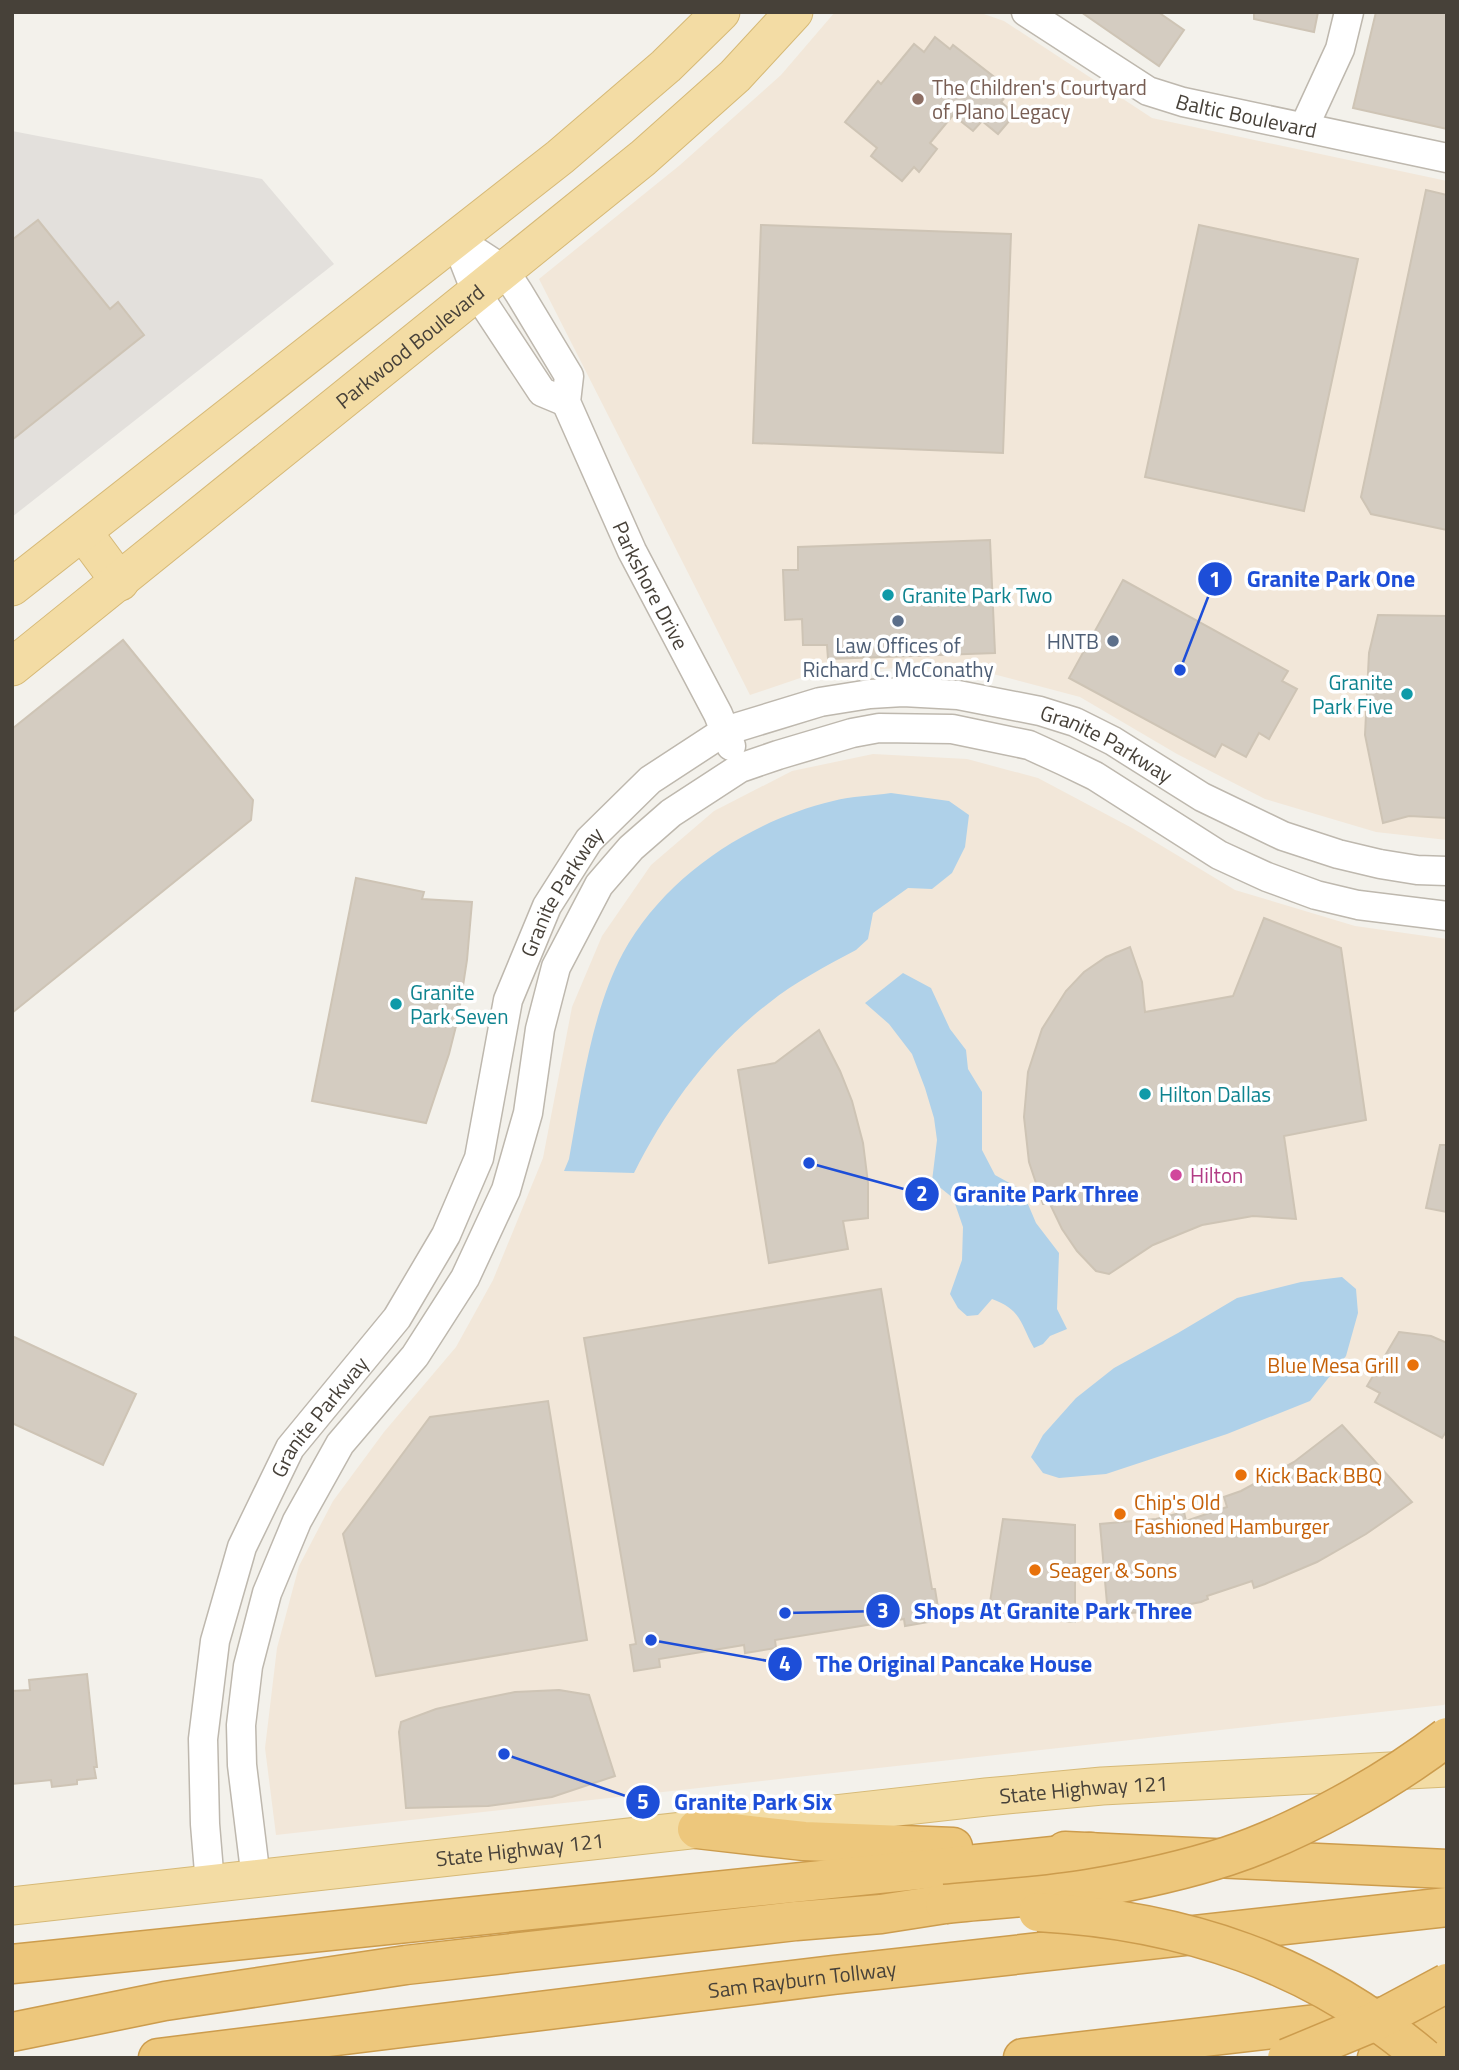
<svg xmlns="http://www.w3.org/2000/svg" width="1459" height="2070" viewBox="0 0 1459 2070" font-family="'Titillium Web',sans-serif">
	<rect width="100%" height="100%" fill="#f3f1eb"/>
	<g fill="#f2e7d9">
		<polygon points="835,12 978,12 1004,21 1152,118 1447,181 1447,840 1376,832 1265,799 1177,754 1080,697 993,674 911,667 812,674 750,695 539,279 680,165 781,75"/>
		<polygon points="873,754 967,759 1038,778 1132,828 1235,890 1355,926 1447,939 1447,1702 1444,1705 276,1835 265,1748 277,1648 299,1566 333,1501 384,1432 456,1347 493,1280 543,1158 572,1007 602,936 651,865 714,811 792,771"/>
	</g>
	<polygon fill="#e3e0dc" points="12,131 262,179 334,264 12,517"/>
	<g fill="#afd1e9">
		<path d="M891,793l58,8 20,14 -4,32 -13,26 -20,16 -24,-1 -35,25 -5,26 -12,11c-30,16 -61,32 -87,53 -58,44 -103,106 -135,170l-70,-2 5,-12c12,-66 22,-146 54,-206 42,-77 126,-132 210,-152 19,-5 39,-5 58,-8z"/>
		<path d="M903,973l28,15 19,41 16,21 2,19 14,23v58l13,25 27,15 14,33 23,30 -2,56 10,20 -17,7 -7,8 -9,4c-14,-25 -12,-38 -42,-49l-14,16 -11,1 -9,-8 -8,-14 12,-34 1,-33 -10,-29 -21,-17 5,-41 -3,-22 -9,-30 -13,-34 -23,-30 -24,-21z"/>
		<polygon points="1342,1277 1356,1289 1358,1313 1346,1356 1310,1401 1227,1434 1106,1474 1059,1478 1043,1473 1031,1457 1043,1435 1076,1398 1114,1368 1178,1333 1237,1298 1301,1282"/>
	</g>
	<g fill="#d4ccc1" stroke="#cec4b5" stroke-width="2">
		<polygon points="1081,12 1158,12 1184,30 1159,66"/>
		<polygon points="1254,12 1318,12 1314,32 1254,19"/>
		<polygon points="1376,12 1447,12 1447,129 1353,108"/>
		<polygon points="935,37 950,49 953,45 1011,90 1001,102 1015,114 998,134 982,121 973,131 953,115 930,143 937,149 919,172 914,167 902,181 871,156 877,148 845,122 878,81 881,84 914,44 924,52"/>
		<polygon points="1426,190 1447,195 1447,530 1371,514 1361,497"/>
		<polygon points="38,220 110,309 118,302 144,335 12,440 12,240"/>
		<polygon points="761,225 1011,234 1003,453 753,443"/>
		<polygon points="1199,225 1358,259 1304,511 1145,477"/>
		<polygon points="990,540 995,653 828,659 827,645 803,645 802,619 785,620 783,570 798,570 798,547"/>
		<polygon points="1123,580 1288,671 1282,681 1297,689 1269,739 1259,733 1246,757 1222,744 1215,757 1069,678"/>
		<polygon points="1378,615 1447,616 1447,818 1409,816 1383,823 1365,735 1369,653"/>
		<polygon points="123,640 253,800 251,820 12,1013 12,729"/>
		<polygon points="356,878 424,892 422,899 472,902 467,960 458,1018 449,1054 426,1123 312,1101"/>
		<polygon points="1264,918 1341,948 1366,1120 1284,1136 1296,1219 1253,1216 1202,1225 1153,1245 1109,1274 1096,1271 1077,1251 1062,1229 1050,1204 1043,1204 1029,1162 1024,1117 1028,1072 1042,1029 1066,991 1084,972 1106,957 1130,947 1142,982 1145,1012 1233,996"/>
		<polygon points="819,1030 840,1071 852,1101 863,1143 868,1183 868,1218 843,1221 848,1249 769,1263 738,1070 775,1063"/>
		<polygon points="1440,1145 1447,1145 1447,1212 1426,1208"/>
		<polygon points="881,1289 932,1589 935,1589 940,1620 905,1626 904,1619 775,1640 776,1648 745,1653 744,1645 659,1659 660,1667 634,1671 630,1645 636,1644 584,1338"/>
		<polygon points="1399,1332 1431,1336 1447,1343 1447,1430 1442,1438 1375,1402 1380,1393 1367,1386"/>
		<polygon points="12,1336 136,1394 103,1465 12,1423"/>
		<polygon points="548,1401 587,1640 376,1676 343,1534 430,1417"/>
		<polygon points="1342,1425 1412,1502 1366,1534 1317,1562 1265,1584 1254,1588 1252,1581 1207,1596 1208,1599 1201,1602 1154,1611 1108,1615 1100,1524 1156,1519 1184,1512 1186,1521 1227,1507 1224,1497 1241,1491 1294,1462"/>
		<polygon points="1003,1519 1075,1525 1075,1622 988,1615"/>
		<polygon points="87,1674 97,1767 94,1767 96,1778 77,1780 77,1784 52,1787 51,1780 12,1784 12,1691 30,1690 29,1680"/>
		<polygon points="559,1690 589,1695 615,1776 552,1797 488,1806 406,1808 399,1732 401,1722 436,1709 476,1700 515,1692"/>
	</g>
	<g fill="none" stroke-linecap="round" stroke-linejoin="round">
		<g stroke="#beb8ae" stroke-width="31">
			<g id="minor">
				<path id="s1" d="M1026,12l122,79 35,11 264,56"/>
				<polyline points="1304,127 1340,49 1349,12"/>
				<path id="s2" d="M455,238l49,32 15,23 50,83 -3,26 66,149 86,163 13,32"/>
				<polyline points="455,238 476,292 542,392 566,402"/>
				<polyline points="256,1879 242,1765 241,1725 248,1666 267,1593 297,1521 340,1444 415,1356 465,1278 506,1190 528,1113 540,1029 556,967 599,885 631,848 671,813 740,768 778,755 852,733 879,728 952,729 1029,745 1064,761 1095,776 1219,855 1267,877 1316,895 1358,905 1447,916"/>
				<path id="s3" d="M210,1884l-5,-60 -2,-85 12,-98 27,-94 48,-99 107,-130 49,-83 33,-77 29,-158 39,-94 42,-66 61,-60 75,-49 95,-29 50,-8 33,-2 55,3 82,16 35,11 38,19 89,56 81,39 55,18 42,10 37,6 30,1"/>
			</g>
		</g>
		<g stroke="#d6b976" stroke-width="39">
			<g id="major">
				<polyline points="83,532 120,582"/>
				<polyline points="12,587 560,157 666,66 721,12"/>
				<path id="s4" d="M12,667l631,-509 92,-82 59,-64"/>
				<path id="s5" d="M12,1906l974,-109 116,-11 345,-18"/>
			</g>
		</g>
		<g stroke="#cc9c4d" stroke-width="41">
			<g id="highway">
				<polyline points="697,1829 804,1841 953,1847"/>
				<polyline points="1065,1851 1447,1869"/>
				<polyline points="12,1964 1091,1852"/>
				<polyline points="12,2032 165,2001 406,1965 796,1921 881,1914 945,1904"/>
				<path id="s6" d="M158,2058l675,-83 614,-68"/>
				<polyline points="1023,2058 1447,2009"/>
				<polyline points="1377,2058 1447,2043"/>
			</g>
		</g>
		<use href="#minor" stroke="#fff" stroke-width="28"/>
		<use href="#major" stroke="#f3dca4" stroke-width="37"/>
		<use href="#highway" stroke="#edc77c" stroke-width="38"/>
		<g stroke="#cc9c4d" stroke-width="41" stroke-linecap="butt">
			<g id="highway-bridge">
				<path d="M945,1904c47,-5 96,-7 143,-15 47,-8 94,-18 140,-33 72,-24 159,-73 219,-119"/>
				<path d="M1038,1912c145,8 275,51 386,146"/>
				<polyline points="1287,2058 1376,2021 1447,1983"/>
			</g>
		</g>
		<use href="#highway-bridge" stroke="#edc77c" stroke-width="38"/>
	</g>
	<circle fill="#8d6e63" stroke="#fff" stroke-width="2.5" cx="918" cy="99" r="7"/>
	<g fill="#0f9aa8" stroke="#fff" stroke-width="2.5">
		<circle cx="888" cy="595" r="7"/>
		<circle cx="1407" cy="694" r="7"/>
		<circle cx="396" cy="1004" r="7"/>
		<circle cx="1145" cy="1094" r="7"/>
	</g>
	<g fill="#5c6f8a" stroke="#fff" stroke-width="2.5">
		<circle cx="898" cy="621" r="7"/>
		<circle cx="1113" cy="641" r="7"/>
	</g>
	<circle fill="#d1479c" stroke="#fff" stroke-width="2.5" cx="1176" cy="1175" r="7"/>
	<g fill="#e8710a" stroke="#fff" stroke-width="2.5">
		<circle cx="1413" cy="1365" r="7"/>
		<circle cx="1241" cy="1475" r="7"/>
		<circle cx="1120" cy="1514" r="7"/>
		<circle cx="1035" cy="1570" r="7"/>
	</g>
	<g text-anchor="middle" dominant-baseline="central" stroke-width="7" stroke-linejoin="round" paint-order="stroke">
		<g font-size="21" fill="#785e54" stroke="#fff" text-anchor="start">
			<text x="932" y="87">The Children's Courtyard<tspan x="932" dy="24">of Plano Legacy</tspan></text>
		</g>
		<g font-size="21" fill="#474139" stroke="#fff">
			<text stroke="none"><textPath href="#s1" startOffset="247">Baltic Boulevard</textPath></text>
			<text stroke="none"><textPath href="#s4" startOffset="511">Parkwood Boulevard</textPath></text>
			<text stroke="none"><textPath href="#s2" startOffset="411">Parkshore Drive</textPath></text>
			<text stroke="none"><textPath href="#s3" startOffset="1712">Granite Parkway</textPath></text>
			<text stroke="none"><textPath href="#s3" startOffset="1082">Granite Parkway</textPath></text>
			<text stroke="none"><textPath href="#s3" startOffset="494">Granite Parkway</textPath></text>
			<text stroke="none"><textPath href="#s5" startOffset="1078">State Highway 121</textPath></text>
			<text stroke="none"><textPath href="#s5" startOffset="511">State Highway 121</textPath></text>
			<text stroke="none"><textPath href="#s6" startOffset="649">Sam Rayburn Tollway</textPath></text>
		</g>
		<g font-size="21" fill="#0d838f" stroke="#fff" text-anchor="start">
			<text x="902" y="595">Granite Park Two</text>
			<text x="1393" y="682" text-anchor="end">Granite<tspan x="1393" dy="24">Park Five</tspan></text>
			<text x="410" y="992">Granite<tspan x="410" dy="24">Park Seven</tspan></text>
			<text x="1159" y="1094">Hilton Dallas</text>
		</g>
		<g font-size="21" fill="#4e5e75" stroke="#fff" text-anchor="end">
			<text x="1099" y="641">HNTB</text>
			<text x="898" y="645" text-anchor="middle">Law Offices of<tspan x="898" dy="24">Richard C. McConathy</tspan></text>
		</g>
		<g font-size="21" fill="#b23c85" stroke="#fff" text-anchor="start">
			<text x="1190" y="1175">Hilton</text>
		</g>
		<g font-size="21" fill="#c56008" stroke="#fff" text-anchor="start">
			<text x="1399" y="1365" text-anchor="end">Blue Mesa Grill</text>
			<text x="1255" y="1475">Kick Back BBQ</text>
			<text x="1134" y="1502">Chip's Old<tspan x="1134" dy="24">Fashioned Hamburger</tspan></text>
			<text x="1049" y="1570">Seager &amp; Sons</text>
		</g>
	</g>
	<path fill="none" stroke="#1d4ed8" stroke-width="2.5" d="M1180 670L1215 579M809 1163L922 1194M785 1613L883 1611M651 1640L785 1664M504 1754L643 1802"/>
	<g fill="#1d4ed8" stroke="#fff" stroke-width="2.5">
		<circle cx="1180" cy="670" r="7"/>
		<circle cx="809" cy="1163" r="7"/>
		<circle cx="785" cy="1613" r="7"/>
		<circle cx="651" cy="1640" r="7"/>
		<circle cx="504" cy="1754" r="7"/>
		<circle cx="1215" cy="579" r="18"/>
		<circle cx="922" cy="1194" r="18"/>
		<circle cx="883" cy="1611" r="18"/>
		<circle cx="785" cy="1664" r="18"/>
		<circle cx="643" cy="1802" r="18"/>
	</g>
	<g font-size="21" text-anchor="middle" font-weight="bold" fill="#fff">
		<text x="1215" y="587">1</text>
		<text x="922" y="1201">2</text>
		<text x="883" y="1618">3</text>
		<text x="785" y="1671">4</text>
		<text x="643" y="1809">5</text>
	</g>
	<g font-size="23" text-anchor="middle" font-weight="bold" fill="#1d4ed8" stroke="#fff" stroke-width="7" stroke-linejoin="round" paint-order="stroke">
		<text x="1331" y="587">Granite Park One</text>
		<text x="1046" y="1202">Granite Park Three</text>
		<text x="1053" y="1619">Shops At Granite Park Three</text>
		<text x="954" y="1672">The Original Pancake House</text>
		<text x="753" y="1810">Granite Park Six</text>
	</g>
	<rect width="1459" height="2070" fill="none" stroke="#474139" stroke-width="28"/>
</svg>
